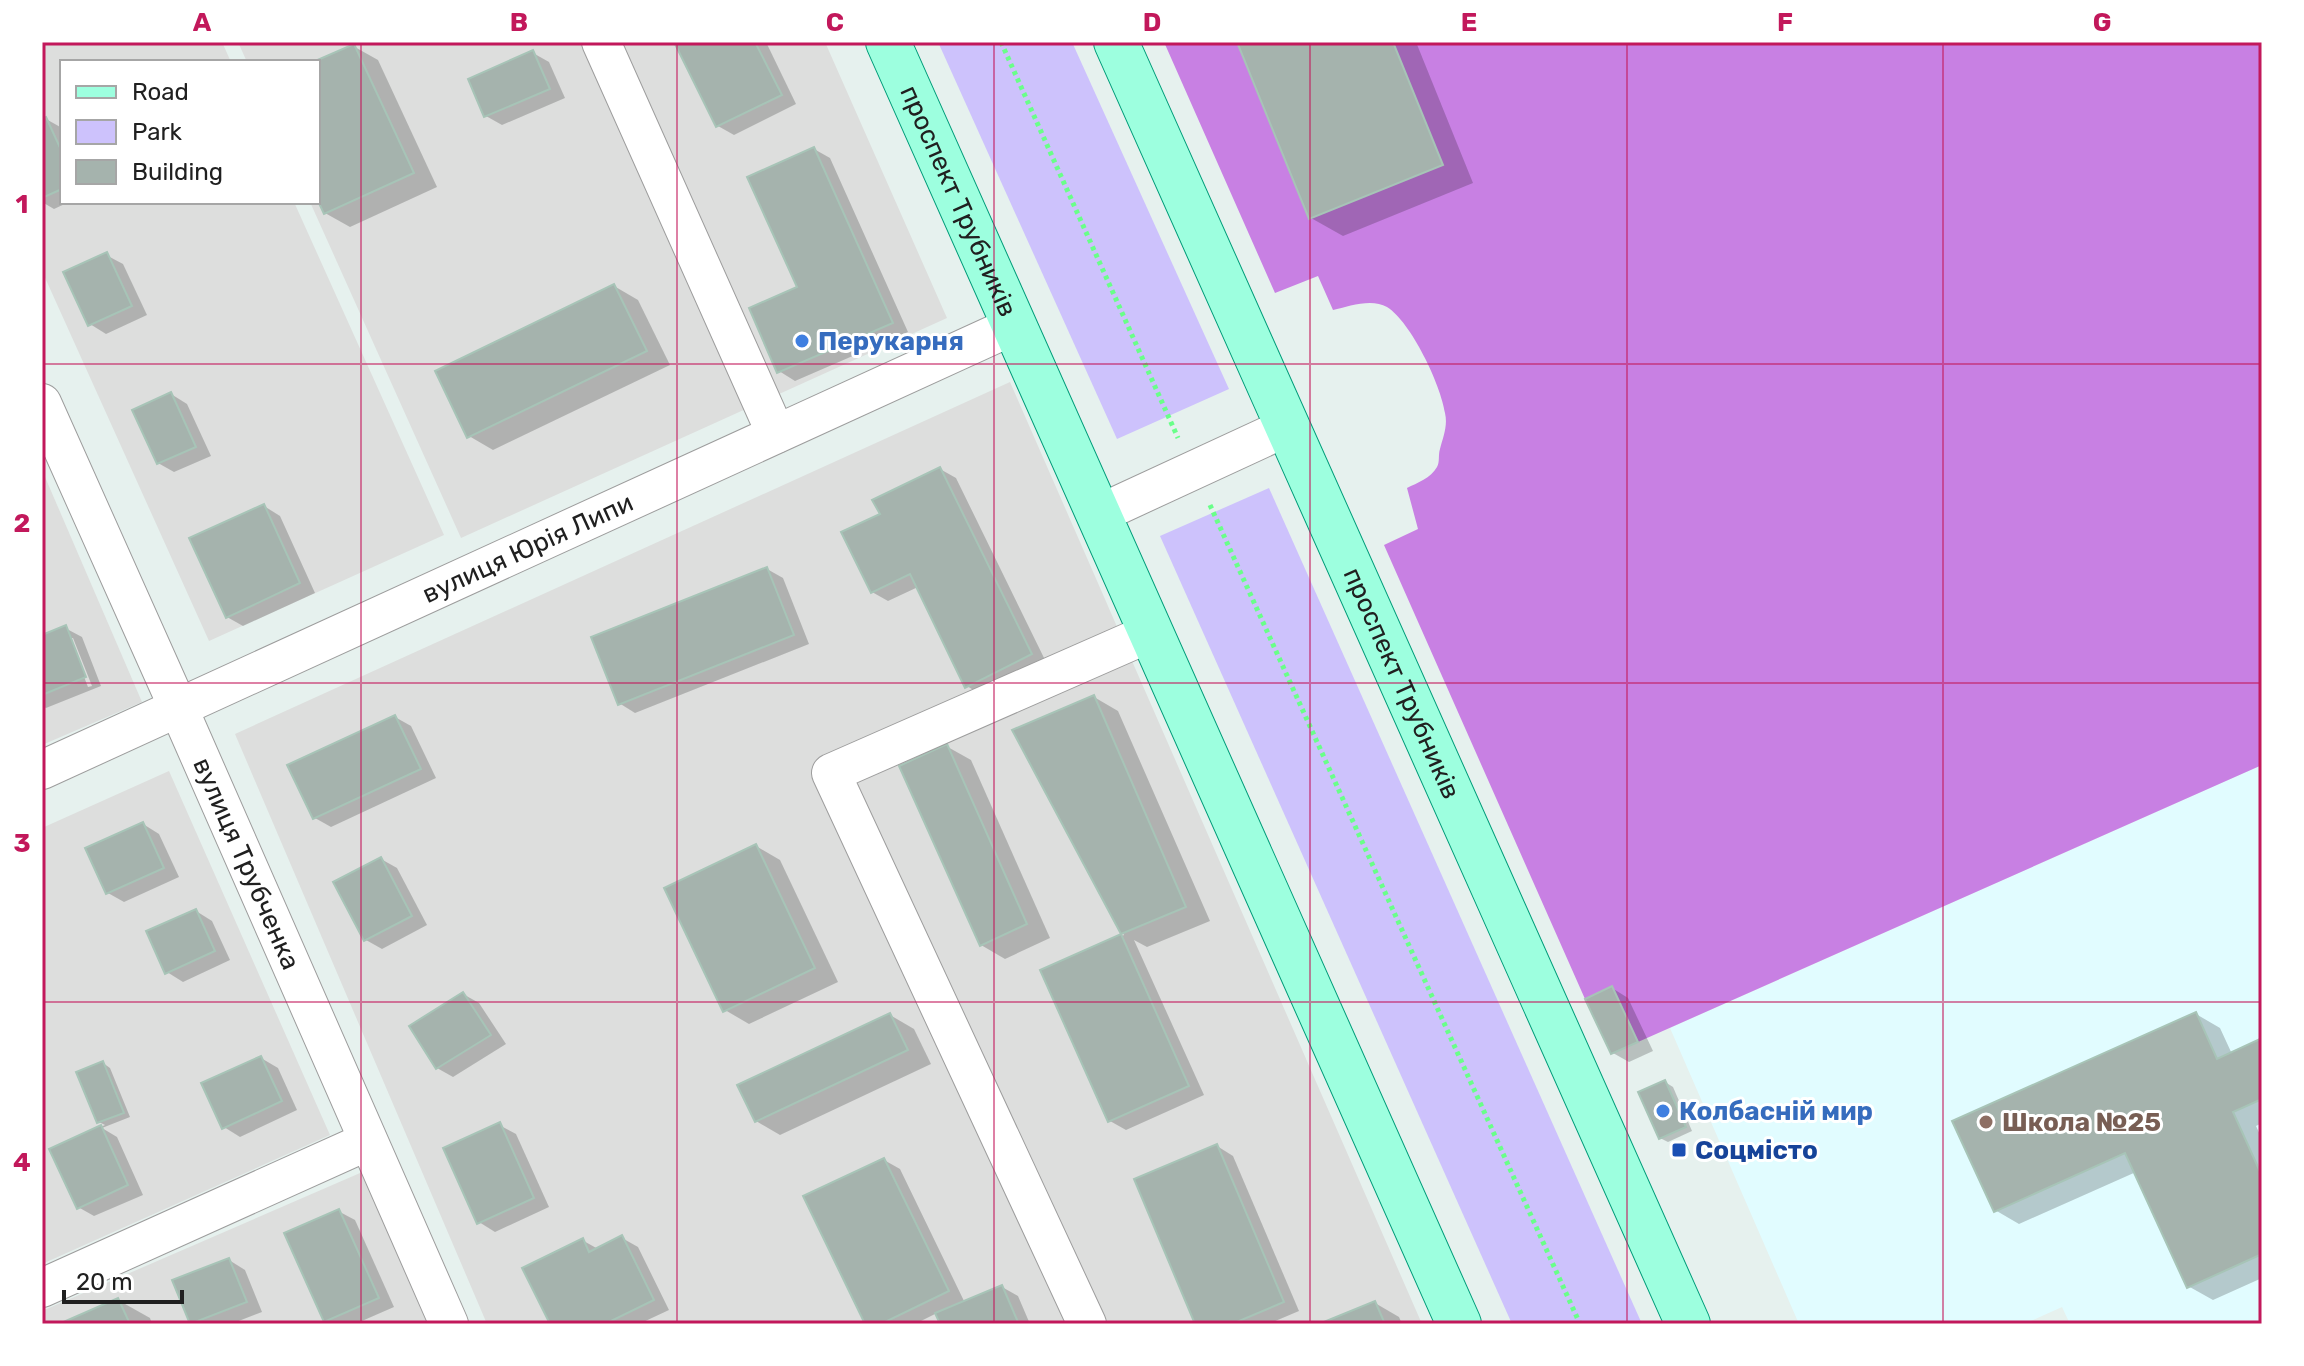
<svg xmlns="http://www.w3.org/2000/svg" width="2304" height="1366" viewBox="0 0 2304 1366" font-family="Rubik,sans-serif">
	<rect width="100%" height="100%" fill="#e6f1ee"/>
	<g fill="#dddedd">
		<polygon points="42,42 222,42 231,62 62,62 62,202 294,202 444,535 209,641 42,271"/>
		<polygon points="238,42 825,42 947,318 461,538 310,202 318,202 318,62 247,62"/>
		<polygon points="1010,382 1422,1324 487,1324 235,734"/>
		<polygon points="42,470 142,702 42,745"/>
		<polygon points="169,771 330,1135 42,1264 42,828"/>
		<polygon points="367,1170 434,1324 42,1324 42,1311"/>
	</g>
	<polygon fill="#e1fcff" points="2262,765 2262,1324 2070,1324 2062,1307 2024,1324 1799,1324 1670,1028"/>
	<g fill="#cdc2fc">
		<polygon points="938,42 1072,42 1229,389 1117,439"/>
		<polygon points="1269,488 1642,1324 1512,1324 1160,536"/>
	</g>
	<path fill="#c880e3" d="M1164,42h1098v723l-624,277 -26,-56 -27,13 -201,-454 34,-16 -11,-41c10,-5 24,-10 30,-21 3,-5 1,-12 3,-18 3,-12 8,-23 5,-36 -4,-28 -34,-91 -58,-106 -15,-9 -38,-1 -54,3l-15,-34 -43,17z"/>
	<g fill="#0003" fill-rule="evenodd">
		<polygon points="676,42 766,42 796,104 734,135 718,126"/>
		<polygon points="1239,42 1416,42 1473,183 1343,236 1311,218"/>
		<polygon points="353,46 378,60 437,187 350,227 325,213 318,197 318,62"/>
		<polygon points="533,53 549,62 565,98 502,125 486,116"/>
		<polygon points="46,119 62,128 62,202 69,202 54,209 42,202 42,121"/>
		<polygon points="814,149 830,158 908,332 795,381 779,371 799,288"/>
		<polygon points="106,255 123,264 147,315 106,334 90,324"/>
		<polygon points="614,286 638,300 670,365 493,450 469,436"/>
		<polygon points="171,394 187,404 211,456 174,472 158,463"/>
		<polygon points="940,469 956,478 1047,664 983,696 967,686 918,587 888,601 872,592"/>
		<polygon points="264,506 280,516 315,593 243,626 227,617"/>
		<polygon points="767,569 783,578 809,644 635,713 619,703"/>
		<path d="M65,628l17,9 19,49 -55,22 -4,-2v-69zM69,638h4l19,48 -4,1z"/>
		<polygon points="1094,697 1118,711 1210,921 1147,947 1134,940 1204,1095 1126,1130 1110,1121 1043,971 1124,935 1014,731"/>
		<polygon points="395,717 411,726 436,778 331,827 315,818"/>
		<polygon points="946,746 971,760 1050,938 1005,959 981,945"/>
		<polygon points="143,824 159,834 179,877 124,902 108,893"/>
		<polygon points="756,846 780,860 838,982 749,1024 725,1010"/>
		<polygon points="381,859 397,868 427,925 382,949 366,940"/>
		<polygon points="196,911 212,921 230,960 183,982 167,972"/>
		<polygon points="1612,988 1628,998 1653,1051 1629,1062 1613,1053"/>
		<polygon points="463,994 479,1003 506,1044 453,1077 437,1068"/>
		<polygon points="2196,1014 2220,1028 2232,1054 2262,1040 2262,1123 2256,1126 2262,1139 2262,1278 2213,1300 2188,1286 2136,1172 2019,1224 1995,1210"/>
		<polygon points="890,1015 914,1029 931,1064 780,1135 756,1121"/>
		<polygon points="261,1058 278,1068 297,1110 240,1137 224,1127"/>
		<polygon points="103,1063 110,1068 130,1117 102,1128 117,1137 143,1195 94,1216 78,1207 52,1150 105,1125 99,1122"/>
		<polygon points="1665,1082 1673,1087 1692,1131 1668,1142 1660,1138"/>
		<polygon points="499,1125 516,1134 549,1207 495,1232 479,1222"/>
		<polygon points="1217,1146 1233,1156 1299,1311 1268,1324 1197,1324"/>
		<polygon points="884,1160 900,1169 965,1303 1002,1287 1018,1296 1030,1324 942,1324 937,1313 915,1324 867,1324"/>
		<polygon points="338,1211 355,1220 394,1307 355,1324 331,1324 325,1321"/>
		<polygon points="622,1238 638,1247 669,1310 639,1324 552,1324 582,1240 598,1249"/>
		<polygon points="229,1260 245,1270 262,1312 231,1324 193,1324 175,1281"/>
		<polygon points="118,1300 150,1318 152,1324 64,1324"/>
		<polygon points="1375,1303 1399,1317 1402,1324 1324,1324"/>
	</g>
	<g fill="#a5b3ad" stroke="#a7c4b7" stroke-width="2">
		<polygon points="674,42 755,42 782,95 716,127"/>
		<polygon points="1237,42 1393,42 1443,165 1309,219"/>
		<polygon points="354,44 414,173 324,214 318,201 318,62 313,62"/>
		<polygon points="533,50 550,89 484,117 468,79"/>
		<polygon points="46,117 62,152 62,189 42,198 42,119"/>
		<polygon points="814,147 893,323 777,373 749,308 797,287 747,177"/>
		<polygon points="107,252 132,306 88,326 63,272"/>
		<polygon points="614,284 647,351 467,438 435,371"/>
		<polygon points="171,392 196,447 157,464 132,410"/>
		<polygon points="940,467 1032,654 965,688 910,574 871,593 841,532 880,514 872,500"/>
		<polygon points="264,504 300,583 226,618 189,538"/>
		<polygon points="767,567 794,635 618,705 591,637"/>
		<polygon points="66,625 86,677 42,695 42,635"/>
		<polygon points="1094,695 1186,907 1121,934 1012,730"/>
		<polygon points="395,715 421,769 313,819 287,765"/>
		<polygon points="947,744 1027,924 980,946 899,766"/>
		<polygon points="143,822 164,868 106,894 85,848"/>
		<polygon points="756,844 815,968 723,1012 664,888"/>
		<polygon points="381,857 412,916 364,941 333,882"/>
		<polygon points="196,909 215,951 165,974 146,931"/>
		<polygon points="1121,934 1189,1086 1108,1122 1040,970"/>
		<polygon points="1612,986 1638,1042 1611,1054 1585,999"/>
		<polygon points="463,992 491,1035 436,1069 409,1026"/>
		<polygon points="2196,1012 2217,1059 2262,1038 2262,1099 2233,1112 2262,1176 2262,1254 2187,1288 2125,1153 1994,1212 1952,1121"/>
		<polygon points="890,1013 908,1050 755,1122 737,1085"/>
		<polygon points="261,1056 282,1101 222,1129 201,1083"/>
		<polygon points="103,1061 124,1113 97,1123 76,1072"/>
		<polygon points="1665,1080 1686,1127 1659,1139 1638,1092"/>
		<polygon points="500,1122 534,1198 477,1224 443,1148"/>
		<polygon points="101,1125 128,1185 77,1209 49,1149"/>
		<polygon points="1217,1144 1284,1302 1232,1324 1195,1324 1134,1179"/>
		<polygon points="884,1158 949,1291 881,1324 865,1324 803,1196"/>
		<polygon points="339,1209 379,1298 324,1322 284,1233"/>
		<polygon points="622,1235 654,1300 605,1324 550,1324 522,1268 583,1238 589,1252"/>
		<polygon points="229,1258 247,1302 190,1324 172,1280"/>
		<polygon points="1002,1285 1018,1322 1013,1324 940,1324 935,1313"/>
		<polygon points="118,1298 130,1324 59,1324"/>
		<polygon points="1375,1301 1385,1324 1319,1324"/>
	</g>
	<g fill="none" stroke-linecap="round" stroke-linejoin="round">
		<g stroke="#9d9d9d" stroke-width="40">
			<g id="minor">
				<polyline points="601,42 776,434"/>
				<path id="s1" d="M42,403l136,304 271,617"/>
				<polyline points="1099,514 1287,427"/>
				<path id="s2" d="M42,770l973,-445"/>
				<polyline points="42,1288 368,1141"/>
				<polyline points="1087,1324 831,773 1152,632"/>
			</g>
		</g>
		<g stroke="#009c79" stroke-width="46">
			<g id="major">
				<path id="s3" d="M888,42l571,1282"/>
				<path id="s4" d="M1116,42l572,1282"/>
			</g>
		</g>
		<g stroke="#69ff89" stroke-width="5" stroke-dasharray="4 4" stroke-linecap="butt">
			<polyline points="1001,42 1178,438"/>
			<polyline points="1210,505 1580,1324"/>
		</g>
		<use href="#minor" stroke="#fff" stroke-width="38"/>
		<use href="#major" stroke="#9dffdf" stroke-width="44"/>
	</g>
	<path fill="none" stroke="#c2185b" stroke-width="2" stroke-opacity="0.55" d="M361,42v1282M677,42v1282M994,42v1282M1310,42v1282M1627,42v1282M1943,42v1282M42,364h2220M42,683h2220M42,1002h2220"/>
	<g fill="#3f7fe0" stroke="#fff" stroke-width="3">
		<circle cx="802" cy="341" r="8"/>
		<circle cx="1663" cy="1111" r="8"/>
	</g>
	<circle fill="#8d6e63" stroke="#fff" stroke-width="3" cx="1986" cy="1122" r="8"/>
	<rect fill="#1a4fb4" stroke="#fff" stroke-width="3" x="1671" y="1142" width="16" height="16" rx="4"/>
	<g text-anchor="middle" dominant-baseline="central" stroke-width="6" stroke-linejoin="round" paint-order="stroke">
		<g font-size="26" fill="#202020" stroke="#fff">
			<text stroke="none"><textPath href="#s3" startOffset="174">проспект Трубників</textPath></text>
			<text stroke="none"><textPath href="#s2" startOffset="534">вулиця Юрія Липи</textPath></text>
			<text stroke="none"><textPath href="#s4" startOffset="702">проспект Трубників</textPath></text>
			<text stroke="none"><textPath href="#s1" startOffset="504">вулиця Трубченка</textPath></text>
		</g>
		<g font-size="26" font-weight="bold" fill="#366cbe" stroke="#fff" text-anchor="start">
			<text x="818" y="341">Перукарня</text>
			<text x="1679" y="1111">Колбасній мир</text>
		</g>
		<g font-size="26" font-weight="bold" fill="#785e54" stroke="#fff" text-anchor="start">
			<text x="2002" y="1122">Школа №25</text>
		</g>
		<g font-size="26" font-weight="bold" fill="#164399" stroke="#fff" text-anchor="start">
			<text x="1695" y="1150">Соцмісто</text>
		</g>
	</g>
	<rect width="2304" height="1366" fill="none" stroke="#ffffff" stroke-width="88"/>
	<rect x="60" y="60" width="260" height="144" fill="#ffffff" stroke="#a6a6a6" stroke-width="2"/>
	<rect x="76" y="86" width="40" height="12" fill="#9dffdf" stroke="#a6a6a6" stroke-width="2"/>
	<text x="132" y="100" font-size="24" fill="#202020">Road</text>
	<rect x="76" y="120" width="40" height="24" fill="#cdc2fc" stroke="#a6a6a6" stroke-width="2"/>
	<text x="132" y="140" font-size="24" fill="#202020">Park</text>
	<rect x="76" y="160" width="40" height="24" fill="#a5b3ad" stroke="#a6a6a6" stroke-width="2"/>
	<text x="132" y="180" font-size="24" fill="#202020">Building</text>
	<path d="M64 1290v12h118v-12" fill="none" stroke="#202020" stroke-width="4"/>
	<text x="76" y="1290" font-size="24" fill="#202020" stroke="#ffffff" stroke-width="6" paint-order="stroke">20 m</text>
	<rect x="44" y="44" width="2216" height="1278" fill="none" stroke="#c2185b" stroke-width="3"/>
	<g font-size="26" text-anchor="middle" font-weight="bold" fill="#c2185b">
		<text x="202" y="31">A</text>
		<text x="519" y="31">B</text>
		<text x="835" y="31">C</text>
		<text x="1152" y="31">D</text>
		<text x="1469" y="31">E</text>
		<text x="1785" y="31">F</text>
		<text x="2102" y="31">G</text>
		<text x="22" y="213">1</text>
		<text x="22" y="532">2</text>
		<text x="22" y="852">3</text>
		<text x="22" y="1171">4</text>
	</g>
</svg>
